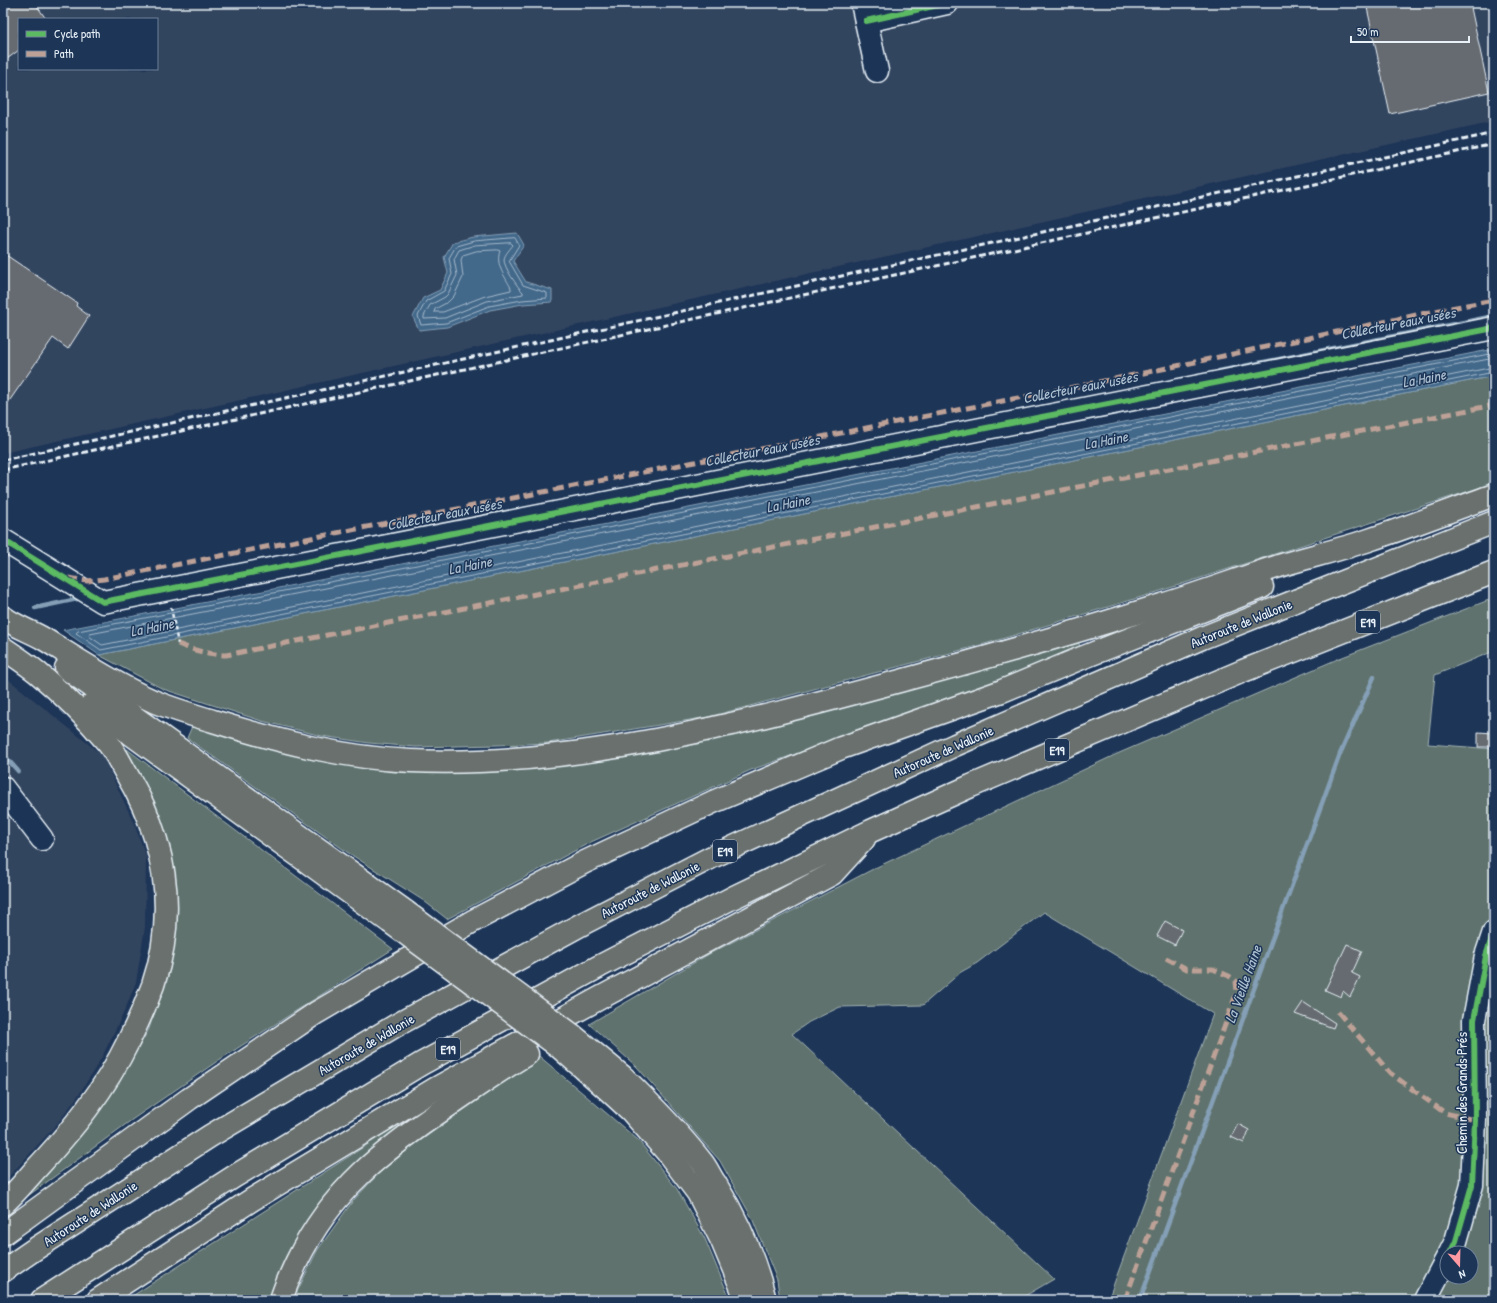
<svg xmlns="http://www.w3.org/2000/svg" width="1497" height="1303" viewBox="0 0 1497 1303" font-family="'Patrick Hand',sans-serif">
	<rect width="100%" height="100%" fill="#1d3557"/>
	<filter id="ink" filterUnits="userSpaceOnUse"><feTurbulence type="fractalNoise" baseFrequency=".025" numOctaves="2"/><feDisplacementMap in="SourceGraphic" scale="8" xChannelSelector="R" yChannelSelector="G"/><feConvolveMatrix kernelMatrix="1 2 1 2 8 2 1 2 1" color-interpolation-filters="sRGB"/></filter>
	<g filter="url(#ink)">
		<g fill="#33455f" fill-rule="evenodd">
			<path d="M3,3h1491v118l-1491,332zM19,19h138v50h-138z"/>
			<polygon points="3,675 102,755 133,821 146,856 145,927 136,982 125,1010 102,1057 80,1093 57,1124 3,1183"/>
		</g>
		<g fill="#5e726d" stroke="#a3b2b2" fill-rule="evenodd">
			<polygon points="1494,376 1494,483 1151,594 988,643 708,717 548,743 497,745 416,747 369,743 322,736 262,721 163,689 99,655"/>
			<path d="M1494,598v53l-59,24 -7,69 66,5v551h-386l105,-286 -169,-102 -67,51 -16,9 -38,33 -83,2 -31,15 -17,12 262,245 -36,21h-238l-3,-20 -25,-62 -32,-57 -83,-94 -48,-43 120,-70 168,-87 240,-113 223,-96zM1447,1253h24v24h-24z"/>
			<polygon points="1077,640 1081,648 1001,680 751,770 591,842 447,919 424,901 347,852 187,738 193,724 253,745 313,760 360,767 407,771 488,770"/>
			<polygon points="127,749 393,949 219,1060 133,1119 10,1209 101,1106 127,1068 149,1029 165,979 175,939 175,893 125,757"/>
			<polygon points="539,1056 638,1140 677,1189 705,1239 727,1292 729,1300 295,1300 298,1290 317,1251 352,1202 379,1173 410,1148 512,1076"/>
			<polygon points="477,1074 328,1197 292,1247 271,1300 126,1300"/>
		</g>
		<g fill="#42688a" stroke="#849fb6">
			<polygon points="517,233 524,245 513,261 526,282 552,290 552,302 523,304 490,310 447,327 419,330 413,317 423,298 440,290 448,273 444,257 453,242 473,237"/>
			<polygon points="1494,349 1494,376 99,655 63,630 643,517"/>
		</g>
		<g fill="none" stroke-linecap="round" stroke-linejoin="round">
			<g stroke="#a6bacc" stroke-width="1">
				<polygon points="515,238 519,245 509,261 523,285 547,293 547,298 522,300 489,306 446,323 421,325 418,316 426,301 444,291 452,274 449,258 456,246 474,241"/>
				<path d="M511,243l2,2c-3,4 -8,9 -9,14 -1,7 14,29 19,33v2l-36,7 -42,17 -21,1v-3l6,-11 15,-8 3,-3 9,-19 -3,-16 5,-9 16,-5z"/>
				<path d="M498,250l2,1c-5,14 5,25 11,37v2l-26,6 -42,16h-9l1,-3 13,-7 6,-6 9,-19 -2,-17 2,-5 13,-4z"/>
				<polyline points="1494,353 643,521 78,631 76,633 101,650 1494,372"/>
				<polyline points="1494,358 644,526 90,634 89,636 102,645 1494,367"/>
			</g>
			<g stroke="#849fb6" stroke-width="4.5">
				<polyline points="1219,371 1494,316"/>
				<polyline points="35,608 82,598"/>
				<polyline points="3,754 18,771"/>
				<polyline points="1140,1300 1340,754 1374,677"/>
			</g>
		</g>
		<g fill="#666b71" stroke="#e8f1f8">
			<polygon points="3,3 35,3 46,19 19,19 19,50 3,62"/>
			<polygon points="1366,3 1470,3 1489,92 1390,114"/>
			<polygon points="3,253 77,303 76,306 89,316 68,349 53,338 3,410"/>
			<polygon points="1478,732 1494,733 1494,747 1478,747"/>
			<polygon points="1165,921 1182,930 1175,945 1157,936"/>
			<polygon points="1347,944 1362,951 1352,973 1360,977 1350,997 1343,991 1341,997 1325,990"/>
			<polygon points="1303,1002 1335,1023 1333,1028 1295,1014"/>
			<polygon points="1238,1124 1249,1130 1244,1143 1231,1137"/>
		</g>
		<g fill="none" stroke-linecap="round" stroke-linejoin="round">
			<g stroke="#e8f1f8" stroke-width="25">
				<g id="minor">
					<polyline points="862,3 877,71"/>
					<polyline points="866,21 947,3"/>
					<polyline points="3,540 103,602 1494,328"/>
					<polyline points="3,788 42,839"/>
					<polyline points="1450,1253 1456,1241 1472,1185 1475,1120 1474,1020 1486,956 1494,932"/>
					<polyline points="1425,1300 1447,1258"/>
				</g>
			</g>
			<g stroke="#e8f1f8" stroke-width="25">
				<g id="highway">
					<path d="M3,617c13,10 28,14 41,22 36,22 71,45 109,62 19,8 40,14 60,20 64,20 131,37 198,40 164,7 329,-37 485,-79 86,-23 171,-47 256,-74 43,-13 84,-28 127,-42 29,-9 60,-16 90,-26 42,-14 83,-30 125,-45"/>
					<path d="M3,648c12,8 24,16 35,25 25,21 48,44 69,69 8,9 13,21 19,31 40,67 52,137 27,212 -7,19 -15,37 -24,55 -24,50 -56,89 -94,130 -10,11 -20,24 -32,34"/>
					<polyline points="66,668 406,912"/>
					<polyline points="91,705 390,922"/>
					<path d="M623,1077c28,27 55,55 79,85 5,6 8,14 13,21 22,36 40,76 50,117"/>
					<polyline points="606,1088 631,1111 667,1152 698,1193 722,1241 742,1289 744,1300"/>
					<polyline points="3,1234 189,1099 316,1013 473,921 585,862 713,802 841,748 1002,691 1079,659 1262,587"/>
					<polyline points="3,1271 32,1251 210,1136 395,1026 584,923 712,857 955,745 1202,638 1494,522"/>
					<polyline points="42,1300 235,1176 421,1064 600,966 732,898 871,831 971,786 1243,671 1494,572"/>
					<polyline points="98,1300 253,1199 435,1089 598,999 832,874 864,839"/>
					<path d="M281,1300c4,-14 10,-26 16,-39 35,-72 87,-111 151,-155 26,-18 52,-36 79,-52"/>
				</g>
			</g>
			<polyline stroke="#e8f1f8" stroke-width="2.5" stroke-dasharray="4 3" stroke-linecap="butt" points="171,607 178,644"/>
			<use href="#minor" stroke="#1d3557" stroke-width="22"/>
			<use href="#highway" stroke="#6b706d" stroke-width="22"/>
			<g stroke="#e8f1f8" stroke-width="3" stroke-dasharray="6 3" stroke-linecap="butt">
				<polyline points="3,460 1494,133"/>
				<polyline points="3,470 1494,144"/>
			</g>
			<g stroke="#e8f1f8" stroke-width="25" stroke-linecap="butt">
				<g id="highway-bridge">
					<polyline points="406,912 571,1034 623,1077"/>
					<polyline points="390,922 558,1046 606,1088"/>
				</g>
			</g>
			<use href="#highway-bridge" stroke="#6b706d" stroke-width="22"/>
			<g stroke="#bda197" stroke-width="5" stroke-dasharray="10 5" stroke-linecap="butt">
				<polyline points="68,578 87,581 104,579 1134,375 1440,310 1494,300"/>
				<path d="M178,644c17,7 31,10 48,11l1268,-250"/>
				<polyline points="1338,1012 1390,1073 1445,1113 1475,1120"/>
				<polyline points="1125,1300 1237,992 1236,981 1229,976 1213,969 1187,969 1166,958"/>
			</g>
			<g stroke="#1d3557" stroke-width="8">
				<g id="cycleway">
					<polyline points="866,21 947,3"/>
					<polyline points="3,540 103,602 1494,328"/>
					<polyline points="1450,1253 1456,1241 1472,1185 1475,1120 1474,1020 1486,956 1494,932"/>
				</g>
			</g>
			<use href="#cycleway" stroke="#5cba63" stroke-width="6"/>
		</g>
	</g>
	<g text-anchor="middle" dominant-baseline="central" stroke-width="3" stroke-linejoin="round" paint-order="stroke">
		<g fill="#1d3557" stroke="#abb9c8" stroke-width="1">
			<rect x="1356" y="611" width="24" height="22" rx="3"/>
			<rect x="1045" y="739" width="24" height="22" rx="3"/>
			<rect x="713" y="840" width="24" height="22" rx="3"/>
			<rect x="436" y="1038" width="24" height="22" rx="3"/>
		</g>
		<g font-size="13" font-weight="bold" fill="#e8f1f8">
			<text x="1368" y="622">E19</text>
			<text x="1057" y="750">E19</text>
			<text x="725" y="851">E19</text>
			<text x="448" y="1049">E19</text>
		</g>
		<g font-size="14" fill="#e8f1f8" stroke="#1d3557">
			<text transform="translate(1241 623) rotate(-22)">Autoroute de Wallonie</text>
			<text transform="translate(943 751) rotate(-24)">Autoroute de Wallonie</text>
			<text transform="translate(650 889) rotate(-27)">Autoroute de Wallonie</text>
			<text transform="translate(366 1044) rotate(-30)">Autoroute de Wallonie</text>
			<text transform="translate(1461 1093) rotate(-90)">Chemin des Grands Prés</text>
			<text transform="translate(90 1213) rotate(-33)">Autoroute de Wallonie</text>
		</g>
		<g font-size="15" font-style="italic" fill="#aec1d2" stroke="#1d3557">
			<text transform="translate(1398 323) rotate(-11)">Collecteur eaux usées</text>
			<text transform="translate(1424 378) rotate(-11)">La Haine</text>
			<text transform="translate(1080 387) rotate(-11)">Collecteur eaux usées</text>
			<text transform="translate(1106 440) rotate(-11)">La Haine</text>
			<text transform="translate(762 450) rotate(-11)">Collecteur eaux usées</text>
			<text transform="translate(788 503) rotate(-11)">La Haine</text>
			<text transform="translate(444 514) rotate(-11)">Collecteur eaux usées</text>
			<text transform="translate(470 565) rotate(-11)">La Haine</text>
			<text transform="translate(152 627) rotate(-11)">La Haine</text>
			<text transform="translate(1243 984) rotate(-70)">La Vieille Haine</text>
		</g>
	</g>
	<rect width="1497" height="1303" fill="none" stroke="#1d3557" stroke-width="16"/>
	<rect x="8" y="8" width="1481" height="1287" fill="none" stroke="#e8f1f8" stroke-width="1.5" filter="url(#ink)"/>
	<rect x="18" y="18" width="140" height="52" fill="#1d3557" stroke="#6e8097"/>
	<rect x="26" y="31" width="20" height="6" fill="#5cba63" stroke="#6e8097"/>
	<text x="54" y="38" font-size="12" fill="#e8f1f8">Cycle path</text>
	<rect x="26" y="51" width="20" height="6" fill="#bda197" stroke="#6e8097"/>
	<text x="54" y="58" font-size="12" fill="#e8f1f8">Path</text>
	<g transform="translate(1459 1265) rotate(160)"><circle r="19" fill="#1d3557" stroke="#6e8097"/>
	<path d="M0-3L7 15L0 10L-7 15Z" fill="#ff9aa2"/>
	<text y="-6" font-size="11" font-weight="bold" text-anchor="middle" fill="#e8f1f8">N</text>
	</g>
	<path d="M1351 36v6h118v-6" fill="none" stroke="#e8f1f8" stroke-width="2"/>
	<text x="1357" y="36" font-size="12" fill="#e8f1f8" stroke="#1d3557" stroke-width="3" paint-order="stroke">50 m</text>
</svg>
